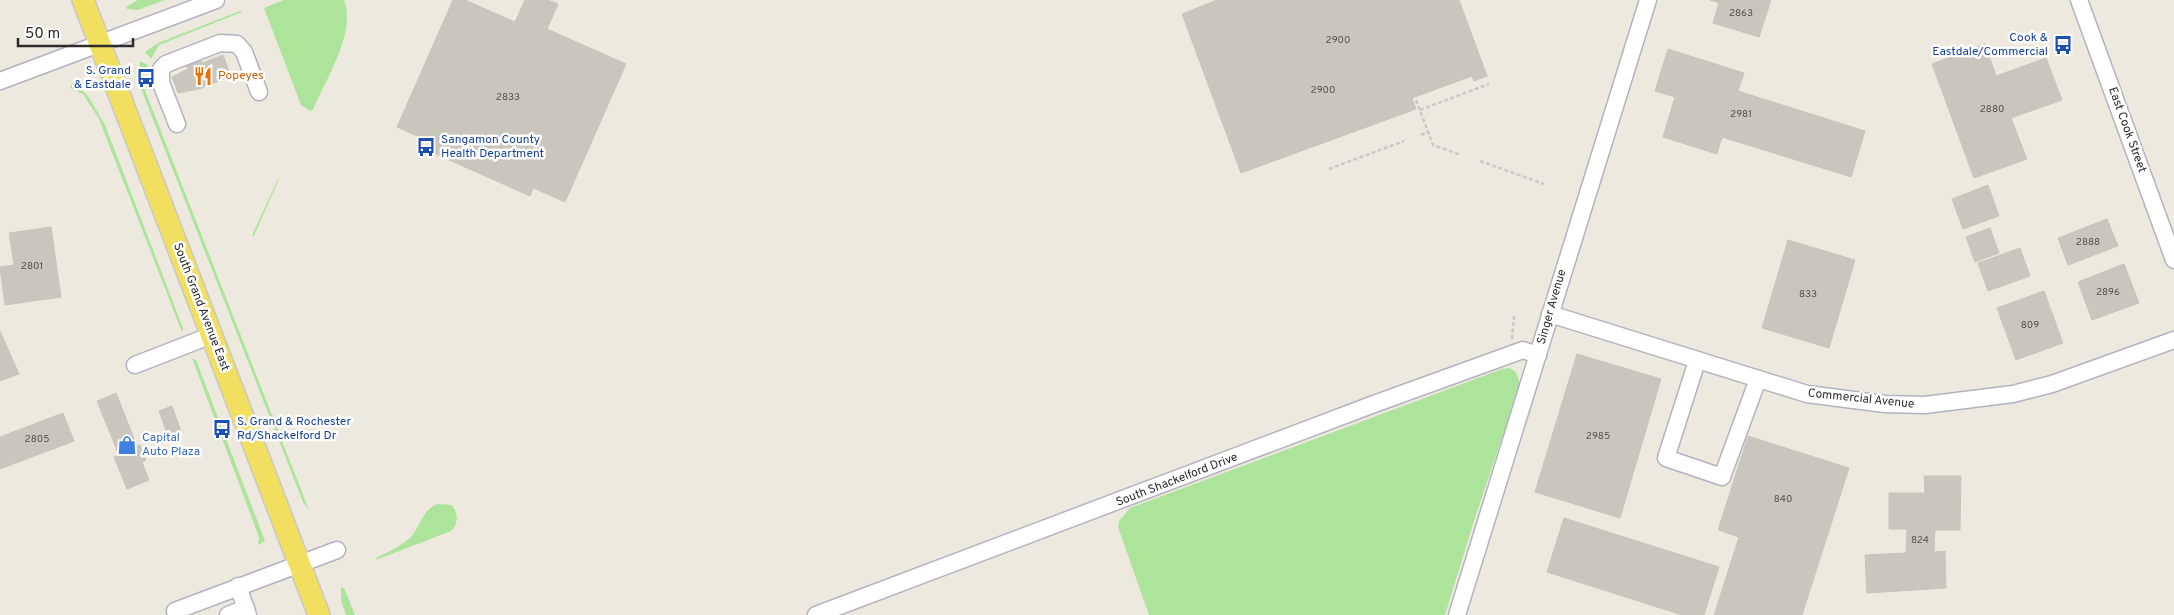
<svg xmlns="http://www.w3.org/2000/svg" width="2174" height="615" viewBox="0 0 2174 615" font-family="Overpass,sans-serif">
	<rect width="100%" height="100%" fill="#eee9de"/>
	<g fill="#ace49b">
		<polygon points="138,0 165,0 138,10 127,9 126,7"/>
		<path d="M284,0h60c13,32 -19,80 -31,110l-3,1 -9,-6 -37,-97z"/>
		<polygon points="240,11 242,12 159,45 151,59 145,52 158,43"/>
		<polygon points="140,61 148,65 141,80 309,510 303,502 145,99 138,80"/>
		<polygon points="73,82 88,96 105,125 183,328 182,332 99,119 83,94 70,88"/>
		<polygon points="279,177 279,179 254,236 252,235"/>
		<polygon points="192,358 196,360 265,541 258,545 259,537"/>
		<polygon points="1509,368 1516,372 1520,384 1474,521 1445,615 1149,615 1118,527 1119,521 1130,508 1502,369"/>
		<path d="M438,504l14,1c6,9 7,18 -1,26l-75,29 1,-3c11,-4 25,-12 34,-20 10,-11 11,-28 27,-33z"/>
		<polygon points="341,587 344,588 355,615 346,615 341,600"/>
	</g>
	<g fill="#c9c6be" stroke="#c9c5b8">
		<polygon points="453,0 465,0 515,22 525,0 548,0 558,4 547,29 626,64 565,202 397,127"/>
		<polygon points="1459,0 1487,76 1474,81 1472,76 1412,98 1416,109 1241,173 1182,14 1217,0"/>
		<polygon points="1710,0 1771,0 1759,37 1713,23 1719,3"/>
		<polygon points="1985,44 1996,76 2046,58 2062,100 2011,118 2027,159 1974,178 1932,64"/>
		<polygon points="1668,49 1744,73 1738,91 1865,131 1851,177 1722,137 1717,154 1663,137 1675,97 1655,91"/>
		<polygon points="223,55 231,76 199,89 178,93 172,77 188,69 186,65 200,59 202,63"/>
		<polygon points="432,143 533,188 530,196 429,151"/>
		<polygon points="1988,185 1999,216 1963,229 1952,199"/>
		<polygon points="2107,219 2118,246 2068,265 2058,238"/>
		<polygon points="51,227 61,297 5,305 0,267 14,265 9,233"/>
		<polygon points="1990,228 1999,253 1975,262 1966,237"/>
		<polygon points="1788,240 1855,260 1829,348 1762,328"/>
		<polygon points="2020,248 2030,276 1988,291 1978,263"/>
		<polygon points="2124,264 2139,303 2092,320 2078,282"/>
		<polygon points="2044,291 2063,343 2016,360 1997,308"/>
		<polygon points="0,331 19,374 0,381"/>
		<polygon points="1577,354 1661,379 1620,518 1535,492"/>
		<polygon points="116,393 137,446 140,445 146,460 142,462 149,480 127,489 114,457 119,455 97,401"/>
		<polygon points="172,406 181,431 168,436 159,411"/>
		<polygon points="63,413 74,441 0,469 0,437"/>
		<polygon points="1748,436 1849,468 1802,615 1714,615 1739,537 1718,530"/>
		<polygon points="1924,476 1961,476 1960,530 1935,530 1934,552 1945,551 1946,588 1867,593 1865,555 1906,553 1907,529 1889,529 1889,493 1925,493"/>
		<polygon points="1564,518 1719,567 1704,615 1682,615 1547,572"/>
	</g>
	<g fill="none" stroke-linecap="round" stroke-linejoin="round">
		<g stroke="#b2b3c0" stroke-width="19">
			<g id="minor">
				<polyline points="2079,0 2174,260"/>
				<polyline points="0,81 216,0"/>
				<polyline points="177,124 161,83 161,69 166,64 220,43 237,44 244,52 259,92"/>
				<polyline points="1550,314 1807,394 1885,404 1925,405 2013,394 2052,384 2174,340"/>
				<polyline points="1697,361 1666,458 1722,477 1758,379"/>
				<polyline points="135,365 212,335"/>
				<polyline points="238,586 248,615"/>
				<polyline points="177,615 175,611 337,550"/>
				<polyline points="228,615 246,608"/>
				<polyline points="816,615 1374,404 1523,350 1538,355"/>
				<polyline points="1457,615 1648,0"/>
			</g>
		</g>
		<g stroke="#c8c8c8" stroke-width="24">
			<polyline id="major" points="83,0 319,615"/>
		</g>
		<g stroke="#c8c8c8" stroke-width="2.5" stroke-dasharray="4 2.5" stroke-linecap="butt">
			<polyline points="1416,100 1433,145 1461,155"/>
			<polyline points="1420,110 1489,84"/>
			<polyline points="1421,135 1428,132"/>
			<polyline points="1480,161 1544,184"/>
			<polyline points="1329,169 1404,141"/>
			<polyline points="1512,339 1514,316"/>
		</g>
		<use href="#minor" stroke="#fff" stroke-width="16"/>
		<use href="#major" stroke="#f2df5f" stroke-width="21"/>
	</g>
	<defs>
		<g id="bus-bare" transform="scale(1.5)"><path d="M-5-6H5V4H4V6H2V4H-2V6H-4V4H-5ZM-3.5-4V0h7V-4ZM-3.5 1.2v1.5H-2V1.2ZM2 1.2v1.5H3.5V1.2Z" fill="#1a4fb4" stroke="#fff" stroke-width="2.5" paint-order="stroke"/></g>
		<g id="restaurant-bare" transform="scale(1.5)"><path d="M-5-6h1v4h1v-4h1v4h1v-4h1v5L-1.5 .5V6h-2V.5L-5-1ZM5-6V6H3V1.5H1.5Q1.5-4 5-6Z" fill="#e8710a" stroke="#fff" stroke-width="2.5" paint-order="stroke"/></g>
		<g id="shop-bare" transform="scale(1.5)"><path d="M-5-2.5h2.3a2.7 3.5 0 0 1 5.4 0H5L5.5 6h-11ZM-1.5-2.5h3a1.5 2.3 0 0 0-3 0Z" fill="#3f7fe0" stroke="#fff" stroke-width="2.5" paint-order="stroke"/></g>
	</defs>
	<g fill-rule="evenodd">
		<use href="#bus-bare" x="2063" y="45"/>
		<use href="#restaurant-bare" x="203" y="76"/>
		<use href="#bus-bare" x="146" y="78"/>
		<use href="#bus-bare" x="426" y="147"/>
		<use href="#bus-bare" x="222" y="429"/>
		<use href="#shop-bare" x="127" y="445"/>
	</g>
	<g text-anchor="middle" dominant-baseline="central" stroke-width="5" stroke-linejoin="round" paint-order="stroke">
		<g font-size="10" fill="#535250">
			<text x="1741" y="13">2863</text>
			<text x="1338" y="40">2900</text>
			<text x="1323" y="90">2900</text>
			<text x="508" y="97">2833</text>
			<text x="1992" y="109">2880</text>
			<text x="1741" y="114">2981</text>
			<text x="2088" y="242">2888</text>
			<text x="32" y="266">2801</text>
			<text x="2108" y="292">2896</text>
			<text x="1808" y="294">833</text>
			<text x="2030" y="325">809</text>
			<text x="1598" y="436">2985</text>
			<text x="37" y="439">2805</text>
			<text x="1783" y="499">840</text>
			<text x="1920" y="540">824</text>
		</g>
		<g font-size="12" fill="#164399" stroke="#fff" text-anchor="end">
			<text x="2048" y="38">Cook &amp;<tspan x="2048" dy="14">Eastdale/Commercial</tspan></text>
			<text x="131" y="71">S. Grand<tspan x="131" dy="14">&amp; Eastdale</tspan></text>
			<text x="441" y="140" text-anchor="start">Sangamon County<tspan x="441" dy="14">Health Department</tspan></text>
			<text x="237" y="422" text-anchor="start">S. Grand &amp; Rochester<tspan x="237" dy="14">Rd/Shackelford Dr</tspan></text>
		</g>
		<g font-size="12" fill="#c56008" stroke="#fff" text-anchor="start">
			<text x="218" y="76">Popeyes</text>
		</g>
		<g font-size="12" fill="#2c2c2c" stroke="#fff">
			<text transform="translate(2127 130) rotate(70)">East Cook Street</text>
			<text transform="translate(201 307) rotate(69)">South Grand Avenue East</text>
			<text transform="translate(1552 307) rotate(-74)">Singer Avenue</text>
			<text transform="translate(1861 399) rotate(6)">Commercial Avenue</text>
			<text transform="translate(1177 480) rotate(-21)">South Shackelford Drive</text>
		</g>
		<g font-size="12" fill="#366cbe" stroke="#fff" text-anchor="start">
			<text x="142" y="438">Capital<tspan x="142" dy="14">Auto Plaza</tspan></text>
		</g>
	</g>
	<path d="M18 38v8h115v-8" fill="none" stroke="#2c2c2c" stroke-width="2.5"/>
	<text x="25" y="38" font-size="15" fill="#2c2c2c" stroke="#ffffff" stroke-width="4" paint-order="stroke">50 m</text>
</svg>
